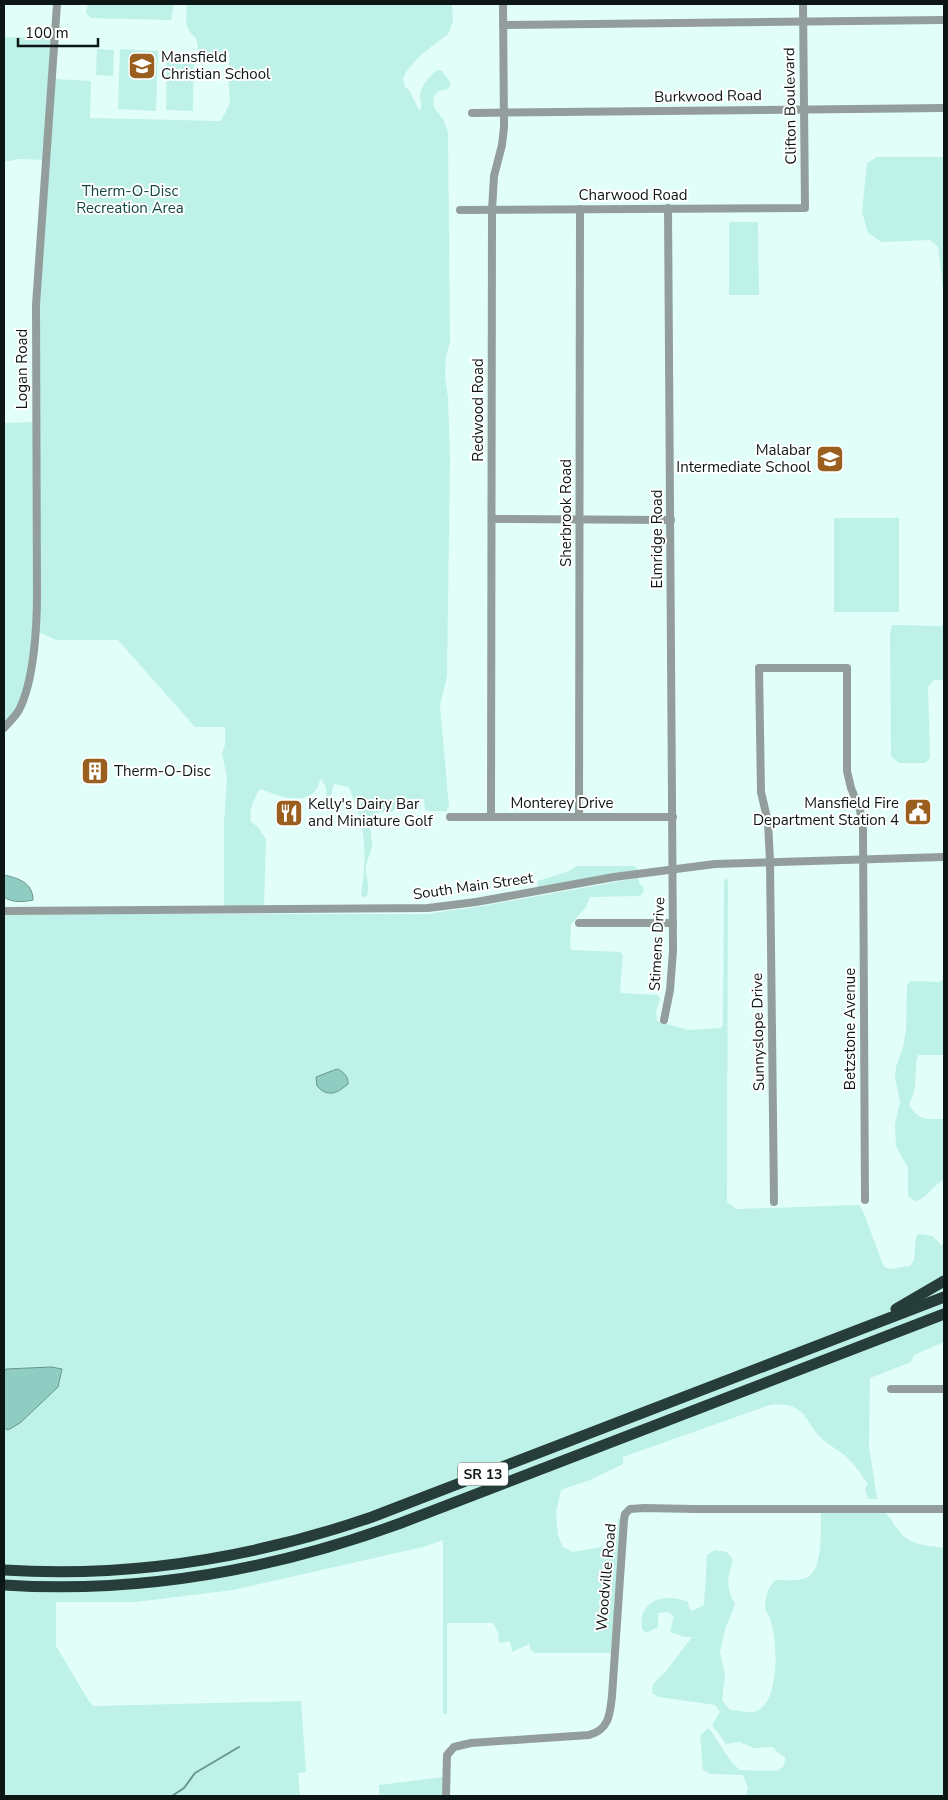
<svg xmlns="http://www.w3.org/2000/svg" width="948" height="1800" viewBox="0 0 948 1800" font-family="'Nunito Sans',sans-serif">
	<rect width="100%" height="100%" fill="#e2fef9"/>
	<g fill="#bef1e8">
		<polygon points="88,4 174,4 171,20 91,18 86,13"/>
		<path d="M187,4h265l1,17 -5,13 -26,20 -14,15 -5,9 2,9 4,3 10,20 2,-1c1,-5 -1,-8 -1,-12 0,-12 9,-20 17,-27l5,1 9,12 -3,6 -9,2 -5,5c-2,14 2,13 9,23 2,3 3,9 5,13l2,211 -4,13 -1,20 3,22 2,62 -3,216 -7,30 9,100 -3,5h-18l-3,-2 -1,-10 -27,1 -2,9 -4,3h-10l-11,4 -1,3c1,8 2,16 3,24 0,8 -5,16 -6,24 -1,10 6,22 -1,31l-4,-3c4,-23 5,-51 0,-74 -3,-12 -8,-23 -12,-34l-15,-3c-3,10 -3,20 -12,26l-1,-4 6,-7 -1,-12 -5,-8c-2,3 -3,8 -5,11 -14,17 -41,4 -56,-1 -6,9 -12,22 -9,33l7,5 8,12 -2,67 -40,2v-87l3,-44 -5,-23 3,-10v-17h-30l-77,-87h-62l-17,-8v-325l15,-228 37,2 -1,37 131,3 9,-18 -2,-28 2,-21 -3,-3 -9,4 -16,1 -3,-3 -3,-15c-12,-9 -10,-20 -9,-34z"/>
		<polygon points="4,37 52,38 44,160 20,159 4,162"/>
		<polygon points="97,49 114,50 113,76 96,75"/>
		<polygon points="120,49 158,51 156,111 118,109"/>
		<polygon points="167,61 194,62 193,111 166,110"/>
		<polygon points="877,157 944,157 944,296 938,247 930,240 882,242 868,233 862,212 867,163"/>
		<polygon points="729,222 758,222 759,295 729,295"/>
		<path d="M33,422c1,37 1,74 1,111 1,51 8,152 -30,191v-301z"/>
		<rect x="834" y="518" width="65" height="94"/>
		<polygon points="892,625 944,626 944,680 934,680 928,687 930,758 925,763 899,763 891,756 890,634"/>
		<polygon points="577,866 634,866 639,870 537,889 538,881 569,871"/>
		<path d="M638,878l1,5 3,3 2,5 -4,5 -50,1 -4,10 -15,17 -1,24 2,2 49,2 2,3 -3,36 1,2 37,2 2,4 -4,13 1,9 31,9 33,-2 2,-3 1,-143 2,-4 2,3 -1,321 9,7 123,-4 4,6 21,56 7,2 19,-3 4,-6 2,-23 2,-3 15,2 8,9 3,-1v98l-30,13 -3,7 -41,16 -1,68 8,53h-9l-3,-10 3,-5c-8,-11 -14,-21 -25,-30 -5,-4 -11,-7 -16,-11 -24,-18 -17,-42 -57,-38l-147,52v7l-33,16 -29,10 -5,23 2,23 5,11 10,5 40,-7 3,-4 2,-22 3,-1 -10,135h-76l-4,-3 -2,-6 -17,8 -1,-8 -2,-3 -6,2 -4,-1 -1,-10 -5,-9h-46v91h-4v-174l-20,7 -190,43 -97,12h-80v44l34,57 4,3 207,-5 5,71 -8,1 2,23h-296v-882h422l51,-7z"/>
		<path d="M944,978v77h-26l-2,8 -1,25 -6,17c11,16 16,14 35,14v61c-13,6 -17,19 -29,21l-7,-5v-28l-12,-22 -1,-22 5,-22 -5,-25 1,-10 7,-20 3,-17 1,-45 3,-4 30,1z"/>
		<path d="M821,1511l63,1c6,4 9,12 14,18 12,16 28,15 46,18v248h-199l3,-7 -5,-14 -32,-1 -8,-4 -3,-35 9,-7 23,35 8,7 37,1 6,-4 3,-9 -9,-6 -4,-5 -19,1 -15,-6 -13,2 -14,-19 8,-13 -5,-7 -56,-8 -7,-4 1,-9 14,-14 25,-33h-7l-15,-5 4,-16 -6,-4 -10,1v14l-12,6 -4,-4c0,-4 -1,-9 0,-12 5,-21 31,-22 46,-15l1,6 3,3 12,-6 3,-50 8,-5 12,2 6,8c-6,18 -7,28 2,44l-10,25 -5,24 5,22 -3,25 8,10c7,0 16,3 23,2 27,-3 25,-71 18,-90 -1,-5 -5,-9 -6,-14 0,-10 3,-21 10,-28 9,0 19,1 28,-1 22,-5 17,-51 18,-68z"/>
		<polygon points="443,1777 443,1796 379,1796 379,1785"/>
	</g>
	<g fill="#8fcdc2" stroke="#68968e">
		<path d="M4,875c13,3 29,7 29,25 -9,2 -21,3 -29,-3z"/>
		<path d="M337,1069c6,2 12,8 11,15 -10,9 -20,14 -31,2l-1,-9z"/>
		<polygon points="51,1367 62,1369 58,1387 20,1423 8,1430 4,1428 4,1372 6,1369"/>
	</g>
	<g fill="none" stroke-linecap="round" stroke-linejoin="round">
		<polyline stroke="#68968e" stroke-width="2" points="172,1796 184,1788 195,1773 239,1747"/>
		<g stroke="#939e9c" stroke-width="8">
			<polyline points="503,25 944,20"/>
			<polyline points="472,113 944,108"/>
			<polyline points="460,210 805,208 803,4"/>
			<polyline points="492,519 671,520"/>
			<path d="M4,728c5,-6 11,-11 15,-18 15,-29 18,-83 18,-116l-1,-289 21,-301"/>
			<polyline points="450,817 673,817"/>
			<polyline points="491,817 492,210 494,176 502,145 504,127 503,4"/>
			<polyline points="579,817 580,209"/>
			<polyline points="4,911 428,908 476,902 614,877 715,864 944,857"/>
			<polyline points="579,923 673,923"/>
			<polyline points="664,1020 670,990 673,951 668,208"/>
			<polyline points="774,1202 770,861 768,822 761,792 759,668 847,668 847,771 851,788 860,810 863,829 865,1200"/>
			<polyline points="891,1389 944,1389"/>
			<path d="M446,1796l1,-41 7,-8 17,-4 118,-8c20,-5 21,-21 23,-39l12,-176 1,-6 5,-5 14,-1 51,1h249"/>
		</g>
		<g stroke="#263d3a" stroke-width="11">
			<polyline points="896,1309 944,1281"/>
			<path d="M4,1570c125,8 249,-12 368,-53l572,-220"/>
			<path d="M4,1585c136,9 269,-15 397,-62l543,-209"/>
		</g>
	</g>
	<defs>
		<g id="school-square" transform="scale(1.4375)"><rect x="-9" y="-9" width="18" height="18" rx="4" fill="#9a5e1f" stroke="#fff"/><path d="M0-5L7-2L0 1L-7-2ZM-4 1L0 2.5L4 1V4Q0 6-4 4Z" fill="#fff"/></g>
		<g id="building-square" transform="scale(1.4375)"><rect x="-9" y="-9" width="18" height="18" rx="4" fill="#9a5e1f" stroke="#fff"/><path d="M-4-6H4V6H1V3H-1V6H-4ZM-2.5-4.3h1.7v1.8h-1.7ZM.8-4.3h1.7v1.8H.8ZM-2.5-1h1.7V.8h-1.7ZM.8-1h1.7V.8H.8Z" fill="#fff"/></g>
		<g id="civic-square" transform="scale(1.4375)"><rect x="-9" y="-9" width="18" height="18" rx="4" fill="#9a5e1f" stroke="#fff"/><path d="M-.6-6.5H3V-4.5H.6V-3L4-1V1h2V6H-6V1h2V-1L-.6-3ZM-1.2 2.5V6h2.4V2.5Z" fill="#fff"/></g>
		<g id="restaurant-square" transform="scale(1.4375)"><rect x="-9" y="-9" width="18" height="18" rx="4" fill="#9a5e1f" stroke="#fff"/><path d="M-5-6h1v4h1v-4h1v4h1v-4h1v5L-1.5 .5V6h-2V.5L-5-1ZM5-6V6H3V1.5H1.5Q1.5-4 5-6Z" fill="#fff"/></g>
	</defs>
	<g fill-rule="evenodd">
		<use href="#school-square" x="142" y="66"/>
		<use href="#school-square" x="830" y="459"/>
		<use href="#building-square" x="95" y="771"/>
		<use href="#civic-square" x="918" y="812"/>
		<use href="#restaurant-square" x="289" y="813"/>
	</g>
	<g text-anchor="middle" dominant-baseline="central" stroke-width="4" stroke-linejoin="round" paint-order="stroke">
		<rect fill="#fff" stroke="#555c5a" stroke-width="1" x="458" y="1462.5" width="50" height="23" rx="4"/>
		<g font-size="14" font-weight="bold" fill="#0c1614">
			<text x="483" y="1474">SR 13</text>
		</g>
		<g font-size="15" fill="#0c1614" stroke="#fff" text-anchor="start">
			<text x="161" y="57">Mansfield<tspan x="161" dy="17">Christian School</tspan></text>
			<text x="811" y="450" text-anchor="end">Malabar<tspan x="811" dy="17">Intermediate School</tspan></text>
			<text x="114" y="771">Therm-O-Disc</text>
			<text x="899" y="803" text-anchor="end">Mansfield Fire<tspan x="899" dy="17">Department Station 4</tspan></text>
			<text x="308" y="804">Kelly's Dairy Bar<tspan x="308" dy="17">and Miniature Golf</tspan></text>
		</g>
		<g font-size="15" fill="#0c1614" stroke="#fff">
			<text transform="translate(708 96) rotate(-1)">Burkwood Road</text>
			<text transform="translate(790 106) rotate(-91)">Clifton Boulevard</text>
			<text x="633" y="195">Charwood Road</text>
			<text transform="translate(22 369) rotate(-90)">Logan Road</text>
			<text transform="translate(478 410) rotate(-90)">Redwood Road</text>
			<text transform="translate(566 513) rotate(-90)">Sherbrook Road</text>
			<text transform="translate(657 539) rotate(-90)">Elmridge Road</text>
			<text x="562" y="803">Monterey Drive</text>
			<text transform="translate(473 886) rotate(-8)">South Main Street</text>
			<text transform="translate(657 944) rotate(-87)">Stimens Drive</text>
			<text transform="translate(850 1029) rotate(-90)">Betzstone Avenue</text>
			<text transform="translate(758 1032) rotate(-91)">Sunnyslope Drive</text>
			<text transform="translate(606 1577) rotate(-85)">Woodville Road</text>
		</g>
		<g font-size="15" fill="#124841" stroke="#fff">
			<text x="130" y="191">Therm-O-Disc<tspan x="130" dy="17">Recreation Area</tspan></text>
		</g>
	</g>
	<rect width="948" height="1800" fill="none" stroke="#0c1614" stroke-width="10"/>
	<path d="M18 38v8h80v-8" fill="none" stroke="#0c1614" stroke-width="2.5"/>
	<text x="25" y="38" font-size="15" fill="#0c1614" stroke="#ffffff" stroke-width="4" paint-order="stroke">100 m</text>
</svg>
